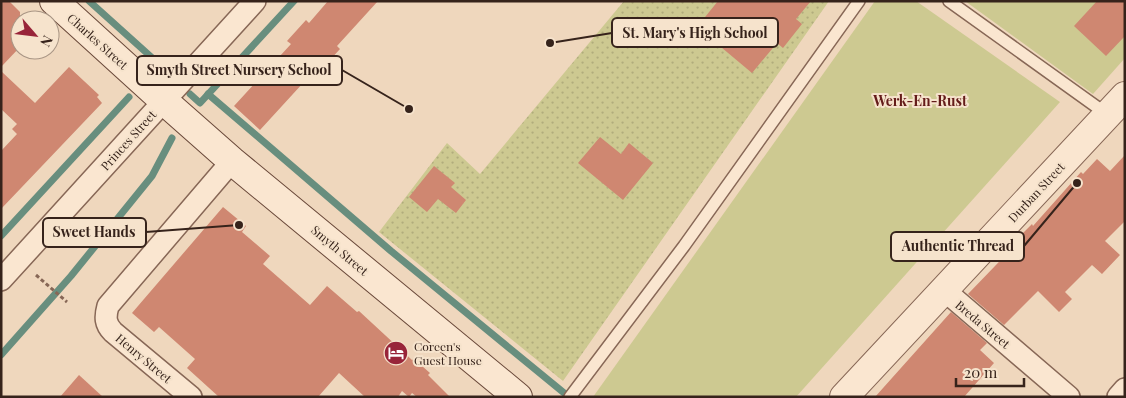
<svg xmlns="http://www.w3.org/2000/svg" width="1126" height="398" viewBox="0 0 1126 398" font-family="'Playfair Display',serif">
	<defs>
		<pattern id="garden-dots" width="8" height="8" patternUnits="userSpaceOnUse" patternTransform="scale(1.25)"><rect width="8" height="8" fill="#cdc991"/><path d="M2 2h.1M6 6h.1" fill="none" stroke="#b1ac7c" stroke-width="1.8" stroke-linecap="round"/></pattern>
	</defs>
	<rect width="100%" height="100%" fill="#efd7bd"/>
	<g fill="#cdc991">
		<polygon points="875,1 916,1 1060,102 796,397 593,397"/>
		<polygon points="965,1 1125,1 1125,58 1093,94"/>
	</g>
	<polygon fill="url(#garden-dots)" points="624,1 829,1 563,381 379,232 447,143 480,174"/>
	<g fill="none" stroke-linecap="round" stroke-linejoin="round">
		<g stroke="#688e7e" stroke-width="7">
			<polyline points="89,1 159,64 156,67"/>
			<polyline points="190,94 200,103 294,1"/>
			<polyline points="208,94 391,251 569,397"/>
			<polyline points="1,236 129,97"/>
			<polyline points="1,355 71,276 152,176 172,138"/>
		</g>
	</g>
	<g fill="#cf8771">
		<polygon points="1,1 9,1 20,12 20,47 1,67"/>
		<polygon points="328,1 378,1 337,46 340,49 328,62 325,59 260,130 234,106 291,44 287,41 306,20 309,23"/>
		<polygon points="718,1 811,1 796,19 802,24 783,48 777,43 752,73 697,27"/>
		<polygon points="1097,1 1125,1 1125,36 1106,56 1074,26"/>
		<polygon points="69,67 99,95 97,97 102,103 1,209 1,151 17,134 12,129 17,124 1,109 1,71 35,103"/>
		<polygon points="600,137 621,154 629,143 653,163 623,200 578,163"/>
		<polygon points="1125,155 1125,221 1105,241 1120,255 1102,274 1092,265 1065,292 1072,299 1059,312 1038,291 1004,325 968,294 1022,238 1020,236 1032,224 1033,226 1081,172 1083,174 1097,159 1110,171"/>
		<polygon points="434,166 455,183 451,187 466,200 456,213 438,199 427,212 409,197"/>
		<polygon points="223,207 246,226 242,232 270,256 263,264 310,305 327,286 357,312 359,311 412,360 414,359 430,373 428,375 450,397 417,397 412,393 409,397 402,391 398,397 365,397 339,373 318,397 219,397 187,368 195,359 159,327 154,332 132,313"/>
		<polygon points="951,312 987,343 980,350 994,363 964,397 875,397"/>
		<polygon points="79,375 103,397 60,397"/>
	</g>
	<g fill="none" stroke-linecap="round" stroke-linejoin="round">
		<g stroke="#876756" stroke-width="14">
			<g id="service">
				<polyline points="949,1 1108,115"/>
				<polyline points="570,397 684,246 859,1"/>
			</g>
		</g>
		<g stroke="#876756" stroke-width="24">
			<g id="minor">
				<polyline points="1,280 255,1"/>
				<polyline points="944,290 1069,397"/>
				<path d="M191,397l-78,-65c-8,-8 -8,-15 -5,-26l124,-145"/>
				<polyline points="1118,397 1125,389"/>
			</g>
		</g>
		<g stroke="#876756" stroke-width="30">
			<polyline id="tertiary" points="844,397 1125,96"/>
		</g>
		<g stroke="#694839" stroke-width="30">
			<polyline id="secondary" points="54,1 164,101 232,161 518,397"/>
		</g>
		<polyline stroke="#876756" stroke-width="3" stroke-dasharray="4 2.5" stroke-linecap="butt" points="36,275 67,302"/>
		<use href="#service" stroke="#fae6d0" stroke-width="11"/>
		<use href="#minor" stroke="#fae6d0" stroke-width="21"/>
		<use href="#tertiary" stroke="#fae6d0" stroke-width="28"/>
		<use href="#secondary" stroke="#fae6d0" stroke-width="28"/>
	</g>
	<defs>
		<g id="hotel-disc" transform="scale(1.25)"><circle r="9.5" fill="#982439" stroke="#f6e3cc"/><path d="M-6-4.5h1.5V1H6V5H4.5V3h-9V5H-6ZM-4 0a1.8 1.8 0 1 1 3.6 0ZM.5 0V-2.5h3Q6-2.5 6 0Z" fill="#fff"/></g>
	</defs>
	<g fill-rule="evenodd">
		<use href="#hotel-disc" x="396" y="353"/>
	</g>
	<g text-anchor="middle" dominant-baseline="central" stroke-width="4" stroke-linejoin="round" paint-order="stroke">
		<g font-size="12" fill="#36231b" stroke="#f6e3cc">
			<text transform="translate(98 41) rotate(42)">Charles Street</text>
			<text transform="translate(128 140) rotate(-48)">Princes Street</text>
			<text transform="translate(1036 192) rotate(-47)">Durban Street</text>
			<text transform="translate(340 250) rotate(40)">Smyth Street</text>
			<text transform="translate(983 324) rotate(40)">Breda Street</text>
			<text transform="translate(144 358) rotate(40)">Henry Street</text>
		</g>
		<g font-size="12" fill="#36231b" stroke="#f6e3cc" text-anchor="start">
			<text x="414" y="346">Coreen's<tspan x="414" dy="14">Guest House</tspan></text>
		</g>
		<g font-size="14" font-weight="bold" fill="#641b19" stroke="#f6e3cc">
			<text x="920" y="100">Werk-En-Rust</text>
		</g>
	</g>
	<path fill="none" stroke="#36231b" stroke-width="2" d="M550 43L612 33M409 109L342 70M239 225L146 232M1077 183L1024 246"/>
	<g fill="#36231b" stroke="#f6e3cc" stroke-width="2">
		<circle cx="550" cy="43" r="5"/>
		<circle cx="409" cy="109" r="5"/>
		<circle cx="239" cy="225" r="5"/>
		<circle cx="1077" cy="183" r="5"/>
	</g>
	<g fill="#f6e3cc" stroke="#36231b" stroke-width="2">
		<rect x="612" y="18" width="166" height="29" rx="5"/>
		<rect x="137" y="56" width="205" height="29" rx="5"/>
		<rect x="43" y="218" width="103" height="29" rx="5"/>
		<rect x="891" y="232" width="133" height="29" rx="5"/>
	</g>
	<g font-size="14" text-anchor="middle" font-weight="bold" fill="#36231b">
		<text x="695" y="38">St. Mary's High School</text>
		<text x="239" y="75">Smyth Street Nursery School</text>
		<text x="94" y="237">Sweet Hands</text>
		<text x="958" y="251">Authentic Thread</text>
	</g>
	<rect width="1126" height="398" fill="none" stroke="#36231b" stroke-width="5"/>
	<g transform="translate(35 35) rotate(118)"><circle r="24" fill="#f6e3cc" stroke="#a99685"/>
	<path d="M0-4L9 19L0 12L-9 19Z" fill="#982439"/>
	<text y="-8" font-size="14" font-weight="bold" text-anchor="middle" fill="#36231b">N</text>
	</g>
	<path d="M956 378v8h68v-8" fill="none" stroke="#36231b" stroke-width="2.5"/>
	<text x="964" y="378" font-size="15" fill="#36231b" stroke="#f6e3cc" stroke-width="4" paint-order="stroke">20 m</text>
</svg>
